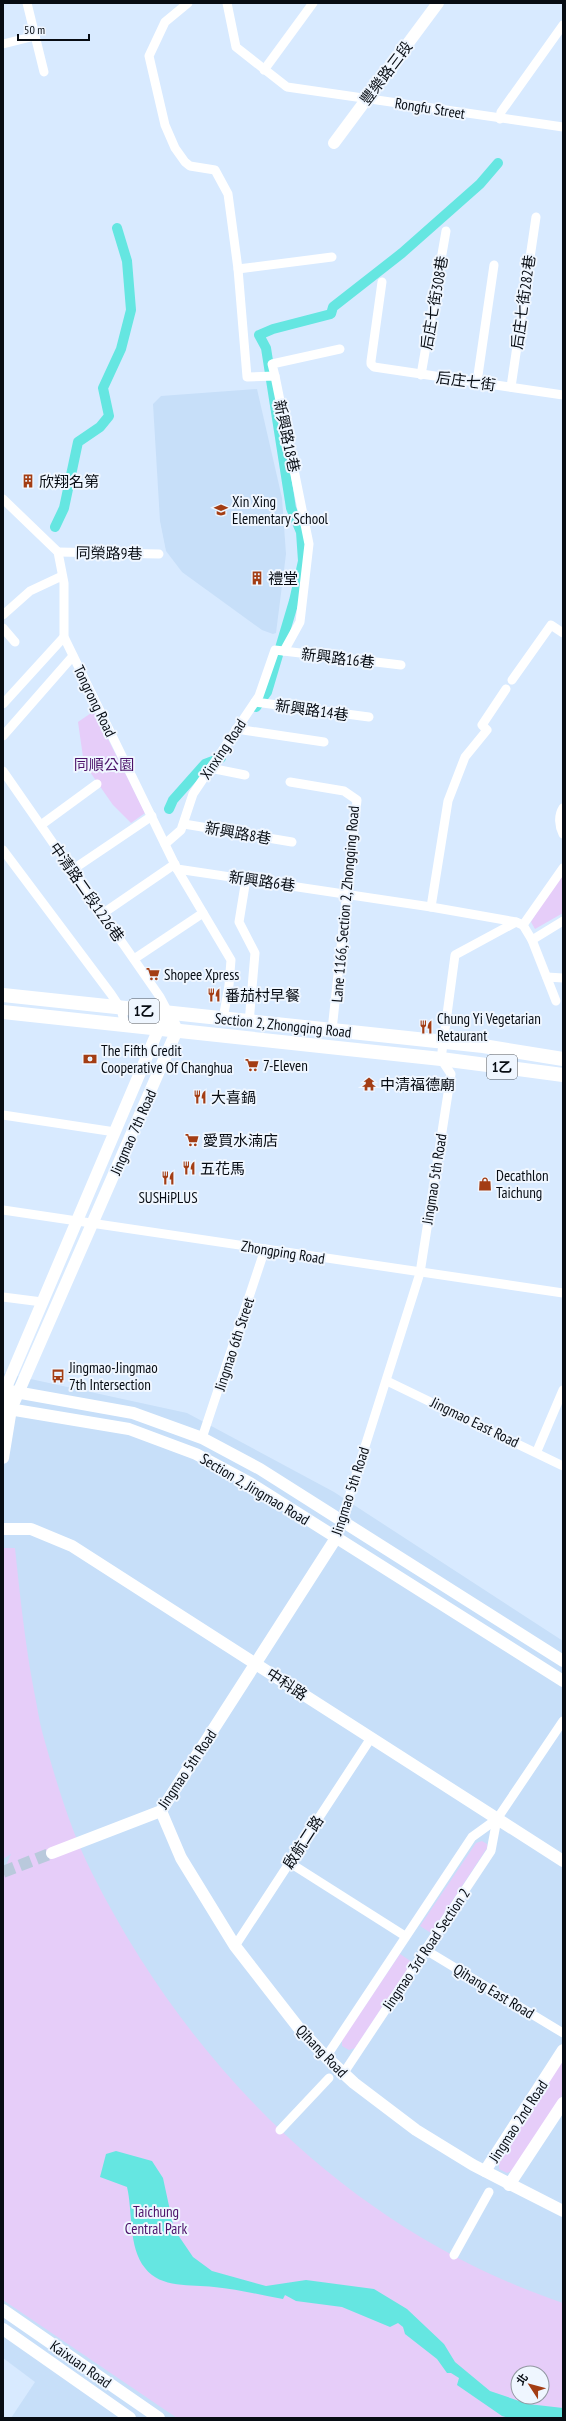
<svg xmlns="http://www.w3.org/2000/svg" width="566" height="2421" viewBox="0 0 566 2421" font-family="'PT Sans Narrow','Noto Sans TC',sans-serif">
	<rect width="100%" height="100%" fill="#d8eaff"/>
	<g fill="#c7dff9" fill-rule="evenodd">
		<polygon points="257,389 282,498 286,554 276,633 273,634 262,630 182,572 166,551 160,521 153,404 161,396"/>
		<path d="M3,1373l184,40 147,79 229,149v777h-552l24,-36 -32,-24zM518,2373h24v24h-24z"/>
	</g>
	<g fill="#e6cdf9" fill-rule="evenodd">
		<polygon points="94,711 145,813 131,823 113,805 90,772 83,757 78,722"/>
		<polygon points="563,868 563,913 535,929 531,922"/>
		<path d="M3,1548h12c5,48 10,95 19,143 3,14 5,30 9,44 13,46 28,97 50,140 98,195 261,357 470,428v115h-386l-174,-118v-428l8,-18 -8,5zM518,2373h24v24h-24z"/>
		<polygon points="482,1841 487,1844 487,1848 431,1933 420,1926 476,1843"/>
		<polygon points="400,1954 412,1962 355,2048 349,2050 342,2046 342,2040"/>
		<polygon points="563,2060 563,2094 515,2169 507,2173 499,2169 499,2159"/>
	</g>
	<path fill="#65e6e1" d="M116,2151l36,10 11,17 11,51 19,28 19,14 54,15 40,-6 68,9 33,20 37,35 11,18 35,29 38,13 35,4v10h-54l-7,-2 -45,-31 2,-7 -8,-5h-4l-10,-14 -32,-25 -2,-7 -5,-4 -8,4 -48,-20 -46,-6 -11,-6 -2,4c-23,-4 -46,-10 -69,-12 -23,-3 -53,2 -69,-19 -17,-21 -12,-56 -18,-81l-27,-10 6,-23z"/>
	<g fill="none" stroke-linecap="round" stroke-linejoin="round">
		<g stroke="#65e6e1" stroke-width="10">
			<polyline points="55,527 64,508 78,442 100,427 109,416 103,388 121,349 131,310 127,261 117,228"/>
			<polyline points="256,707 267,692 294,601 303,561 301,532 291,508 266,348 259,335 273,329 331,314 333,307 402,253 480,184 498,163"/>
			<polyline points="169,809 173,800 205,764 221,758"/>
		</g>
		<polyline stroke="#b9c9dc" stroke-width="12" stroke-dasharray="12 6" stroke-linecap="butt" points="3,1872 52,1853"/>
		<g stroke="#fff" stroke-width="9">
			<polyline points="27,3 44,72"/>
			<polyline points="188,3 165,22 149,56 165,125 175,148 185,162 190,166 215,170 228,194 238,269 247,377 275,376 309,544 300,622 284,651"/>
			<polyline points="227,3 236,47 287,87 563,127"/>
			<polyline points="3,44 35,36"/>
			<polyline points="264,70 313,3"/>
			<polyline points="500,119 501,112 563,25"/>
			<polyline points="238,269 332,257"/>
			<polyline points="382,282 371,361 371,364 374,367 563,395"/>
			<polyline points="421,375 446,231"/>
			<polyline points="275,376 272,364 340,349"/>
			<polyline points="477,382 494,265"/>
			<polyline points="511,387 536,217"/>
			<polyline points="3,499 58,552 64,583 64,637 177,869 231,960 229,985 223,1019"/>
			<polyline points="58,552 159,554"/>
			<polyline points="3,615 30,591 62,576"/>
			<polyline points="3,628 15,642"/>
			<polyline points="512,680 551,625 563,633"/>
			<polyline points="255,702 369,717"/>
			<polyline points="3,704 64,637"/>
			<polyline points="236,729 324,742"/>
			<polyline points="3,736 73,656"/>
			<polyline points="210,768 245,775"/>
			<polyline points="3,771 160,997 169,1014"/>
			<polyline points="290,782 344,791 357,800 332,1030"/>
			<path d="M563,808c-5,8 -4,18 0,26"/>
			<polyline points="184,824 292,842"/>
			<polyline points="41,825 97,784"/>
			<polyline points="165,844 181,830 193,794 259,696 275,650 401,665"/>
			<polyline points="3,850 111,994 121,1009 125,1025"/>
			<polyline points="177,869 431,907 516,922 523,925"/>
			<polyline points="72,870 152,816"/>
			<polyline points="246,879 239,922 255,953 249,1023"/>
			<polyline points="431,907 448,801 465,757 487,730 482,725 506,689"/>
			<polyline points="102,914 175,864"/>
			<polyline points="523,925 563,868"/>
			<polyline points="523,925 532,940 563,921"/>
			<polyline points="532,940 556,1001"/>
			<polyline points="134,959 203,913"/>
			<polyline points="547,977 563,978"/>
			<polyline points="3,1115 115,1132"/>
			<polyline points="3,1210 563,1293"/>
			<polyline points="3,1297 42,1302"/>
			<polyline points="387,1381 563,1466"/>
			<polyline points="202,1438 265,1249"/>
			<polyline points="537,1451 563,1390"/>
			<polyline points="336,1538 420,1273 451,1074 441,1059 455,955 516,922"/>
			<polyline points="290,1863 405,1936"/>
			<polyline points="235,1946 371,1738"/>
			<polyline points="424,1949 563,2033"/>
			<polyline points="326,2057 472,1837 497,1819 563,1721"/>
			<polyline points="343,2074 491,1851 497,1819"/>
			<polyline points="280,2130 329,2078"/>
			<polyline points="454,2255 489,2192"/>
		</g>
		<g stroke="#fff" stroke-width="12">
			<polyline points="334,143 438,3"/>
			<polyline points="10,1391 133,1413 202,1438 260,1469 563,1661"/>
			<polyline points="3,1408 129,1429 196,1454 250,1483 563,1681"/>
			<polyline points="3,1458 11,1409 177,1030 169,1014 159,1028 5,1390 11,1409"/>
			<polyline points="3,1529 31,1529 72,1546 563,1861"/>
			<polyline points="161,1811 181,1858 235,1946 298,2027 326,2057 354,2083 416,2130 473,2165 563,2211"/>
			<polyline points="52,1853 161,1811 336,1538"/>
			<polyline points="485,2171 563,2050"/>
			<polyline points="509,2185 563,2103"/>
			<polyline points="3,2310 159,2418"/>
			<polyline points="3,2329 130,2418"/>
		</g>
		<g stroke="#fff" stroke-width="14">
			<polyline points="3,995 483,1046 563,1059"/>
			<polyline points="3,1012 441,1059 563,1075"/>
		</g>
	</g>
	<defs>
		<g id="building-bare" transform="scale(1.08)"><path d="M-4-6H4V6H1V3H-1V6H-4ZM-2.5-4.3h1.7v1.8h-1.7ZM.8-4.3h1.7v1.8H.8ZM-2.5-1h1.7V.8h-1.7ZM.8-1h1.7V.8H.8Z" fill="#a33d14" stroke="#eff6ff" stroke-width="2.5" paint-order="stroke"/></g>
		<g id="school-bare" transform="scale(1.08)"><path d="M0-5L7-2L0 1L-7-2ZM-4 1L0 2.5L4 1V4Q0 6-4 4Z" fill="#a33d14" stroke="#eff6ff" stroke-width="2.5" paint-order="stroke"/></g>
		<g id="supermarket-bare" transform="scale(1.08)"><path d="M-6-5.5h2.5l.6 2H6L4.5 2H-2.5L-4.4-4H-6ZM-1.5 3.2a1.3 1.3 0 1 0 .1 0ZM3 3.2a1.3 1.3 0 1 0 .1 0Z" fill="#a33d14" stroke="#eff6ff" stroke-width="2.5" paint-order="stroke"/></g>
		<g id="restaurant-bare" transform="scale(1.08)"><path d="M-5-6h1v4h1v-4h1v4h1v-4h1v5L-1.5 .5V6h-2V.5L-5-1ZM5-6V6H3V1.5H1.5Q1.5-4 5-6Z" fill="#a33d14" stroke="#eff6ff" stroke-width="2.5" paint-order="stroke"/></g>
		<g id="bank-bare" transform="scale(1.08)"><path d="M-6-4H6V4H-6ZM0-2.3a2.3 2.3 0 1 0 0 4.6a2.3 2.3 0 1 0 0-4.6Z" fill="#a33d14" stroke="#eff6ff" stroke-width="2.5" paint-order="stroke"/></g>
		<g id="temple-bare" transform="scale(1.08)"><path d="M0-6L5-2H3V0L6.5 2.5H4V6H1.5V3h-3V6H-4V2.5H-6.5L-3 0V-2H-5Z" fill="#a33d14" stroke="#eff6ff" stroke-width="2.5" paint-order="stroke"/></g>
		<g id="shop-bare" transform="scale(1.08)"><path d="M-5-2.5h2.3a2.7 3.5 0 0 1 5.4 0H5L5.5 6h-11ZM-1.5-2.5h3a1.5 2.3 0 0 0-3 0Z" fill="#a33d14" stroke="#eff6ff" stroke-width="2.5" paint-order="stroke"/></g>
		<g id="bus-bare" transform="scale(1.08)"><path d="M-5-6H5V4H4V6H2V4H-2V6H-4V4H-5ZM-3.5-4V0h7V-4ZM-3.5 1.2v1.5H-2V1.2ZM2 1.2v1.5H3.5V1.2Z" fill="#a33d14" stroke="#eff6ff" stroke-width="2.5" paint-order="stroke"/></g>
	</defs>
	<g fill-rule="evenodd">
		<use href="#building-bare" x="28" y="481"/>
		<use href="#school-bare" x="221" y="510"/>
		<use href="#building-bare" x="257" y="578"/>
		<use href="#supermarket-bare" x="153" y="974"/>
		<use href="#restaurant-bare" x="214" y="995"/>
		<use href="#restaurant-bare" x="426" y="1027"/>
		<use href="#bank-bare" x="90" y="1059"/>
		<use href="#supermarket-bare" x="252" y="1065"/>
		<use href="#temple-bare" x="369" y="1084"/>
		<use href="#restaurant-bare" x="200" y="1097"/>
		<use href="#supermarket-bare" x="192" y="1140"/>
		<use href="#restaurant-bare" x="189" y="1168"/>
		<use href="#restaurant-bare" x="168" y="1178"/>
		<use href="#shop-bare" x="485" y="1184"/>
		<use href="#bus-bare" x="58" y="1376"/>
	</g>
	<g text-anchor="middle" dominant-baseline="central" stroke-width="4" stroke-linejoin="round" paint-order="stroke">
		<g fill="#eff6ff" stroke="#4d525a" stroke-width="1">
			<rect x="129" y="999" width="30" height="24" rx="3"/>
			<rect x="487" y="1055" width="30" height="24" rx="3"/>
		</g>
		<g font-size="14" font-weight="bold" fill="#070c13">
			<text x="144" y="1011">1乙</text>
			<text x="502" y="1067">1乙</text>
		</g>
		<g font-size="15" fill="#070c13" stroke="#eff6ff">
			<text transform="translate(386 73) rotate(-53)">豐樂路三段</text>
			<text transform="translate(430 108) rotate(9)">Rongfu Street</text>
			<text transform="translate(523 302) rotate(-82)">后庄七街282巷</text>
			<text transform="translate(434 303) rotate(-80)">后庄七街308巷</text>
			<text transform="translate(466 381) rotate(8)">后庄七街</text>
			<text transform="translate(287 436) rotate(78)">新興路18巷</text>
			<text transform="translate(109 553) rotate(1)">同榮路9巷</text>
			<text transform="translate(338 658) rotate(7)">新興路16巷</text>
			<text transform="translate(95 701) rotate(64)">Tongrong Road</text>
			<text transform="translate(312 710) rotate(8)">新興路14巷</text>
			<text transform="translate(223 749) rotate(-56)">Xinxing Road</text>
			<text transform="translate(238 833) rotate(10)">新興路8巷</text>
			<text transform="translate(262 881) rotate(8)">新興路6巷</text>
			<text transform="translate(87 892) rotate(55)">中清路二段1226巷</text>
			<text transform="translate(345 904) rotate(-85)">Lane 1166, Section 2, Zhongqing Road</text>
			<text transform="translate(283 1025) rotate(6)">Section 2, Zhongqing Road</text>
			<text transform="translate(133 1132) rotate(-66)">Jingmao 7th Road</text>
			<text transform="translate(434 1179) rotate(-81)">Jingmao 5th Road</text>
			<text transform="translate(283 1252) rotate(9)">Zhongping Road</text>
			<text transform="translate(234 1344) rotate(-72)">Jingmao 6th Street</text>
			<text transform="translate(475 1422) rotate(26)">Jingmao East Road</text>
			<text transform="translate(255 1489) rotate(31)">Section 2, Jingmao Road</text>
			<text transform="translate(350 1491) rotate(-72)">Jingmao 5th Road</text>
			<text transform="translate(287 1684) rotate(33)">中科路</text>
			<text transform="translate(187 1769) rotate(-56)">Jingmao 5th Road</text>
			<text transform="translate(303 1842) rotate(-57)">啟航二路</text>
			<text transform="translate(426 1949) rotate(-56)">Jingmao 3rd Road Section 2</text>
			<text transform="translate(494 1991) rotate(31)">Qihang East Road</text>
			<text transform="translate(322 2051) rotate(46)">Qihang Road</text>
			<text transform="translate(518 2121) rotate(-57)">Jingmao 2nd Road</text>
			<text transform="translate(81 2364) rotate(35)">Kaixuan Road</text>
		</g>
		<g font-size="15" fill="#070c13" stroke="#eff6ff" text-anchor="start">
			<text x="39" y="481">欣翔名第</text>
			<text x="232" y="501">Xin Xing<tspan x="232" dy="17">Elementary School</tspan></text>
			<text x="268" y="578">禮堂</text>
			<text x="164" y="974">Shopee Xpress</text>
			<text x="225" y="995">番茄村早餐</text>
			<text x="437" y="1018">Chung Yi Vegetarian<tspan x="437" dy="17">Retaurant</tspan></text>
			<text x="101" y="1050">The Fifth Credit<tspan x="101" dy="17">Cooperative Of Changhua</tspan></text>
			<text x="263" y="1065">7-Eleven</text>
			<text x="380" y="1084">中清福德廟</text>
			<text x="211" y="1097">大喜鍋</text>
			<text x="203" y="1140">愛買水湳店</text>
			<text x="200" y="1168">五花馬</text>
			<text x="496" y="1175">Decathlon<tspan x="496" dy="17">Taichung</tspan></text>
			<text x="168" y="1197" text-anchor="middle">SUSHiPLUS</text>
			<text x="69" y="1367">Jingmao-Jingmao<tspan x="69" dy="17">7th Intersection</tspan></text>
		</g>
		<g font-size="15" fill="#4b1169" stroke="#eff6ff">
			<text x="104" y="764">同順公園</text>
			<text x="156" y="2211">Taichung<tspan x="156" dy="17">Central Park</tspan></text>
		</g>
	</g>
	<rect width="566" height="2421" fill="none" stroke="#070c13" stroke-width="8"/>
	<g transform="translate(530 2385) rotate(306)"><circle r="19" fill="#eff6ff" stroke="#9298a1"/>
	<path d="M0-3L7 15L0 10L-7 15Z" fill="#a33d14"/>
	<text y="-6" font-size="11" font-weight="bold" text-anchor="middle" fill="#070c13">北</text>
	</g>
	<path d="M18 34v6h71v-6" fill="none" stroke="#070c13" stroke-width="2"/>
	<text x="24" y="34" font-size="12" fill="#070c13" stroke="#eff6ff" stroke-width="3" paint-order="stroke">50 m</text>
</svg>
